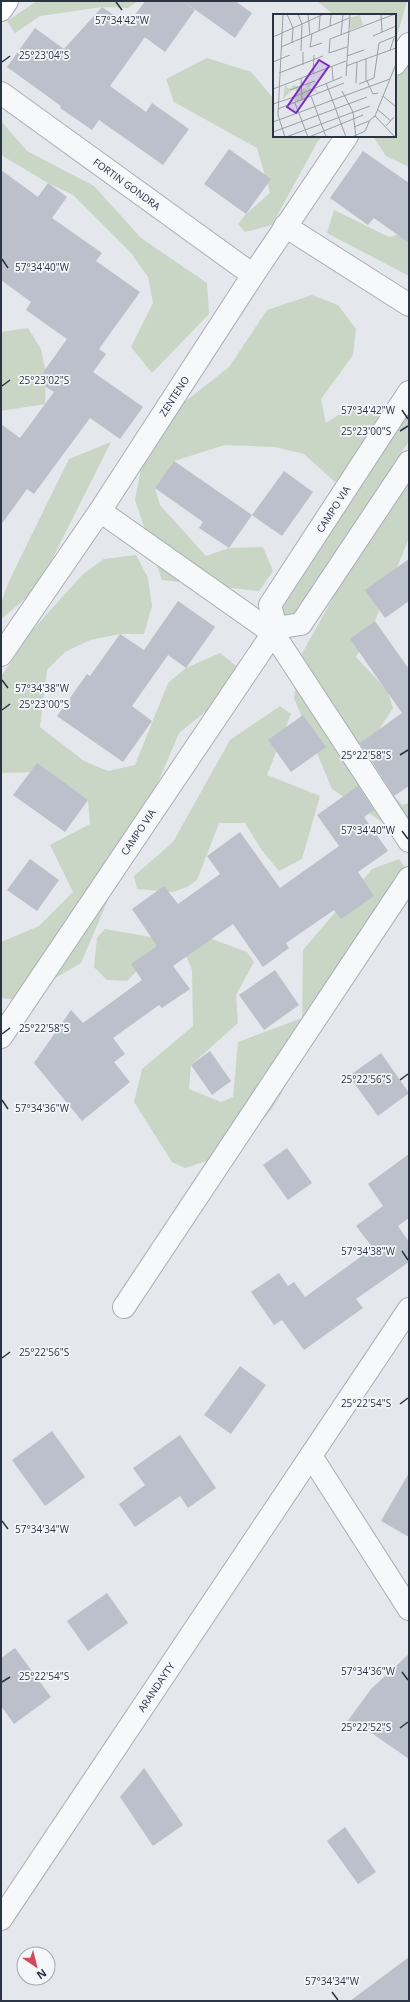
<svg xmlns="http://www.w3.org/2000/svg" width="410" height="2002" viewBox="0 0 410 2002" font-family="'Open Sans',sans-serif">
	<rect width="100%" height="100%" fill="#e4e7ec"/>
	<g fill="#c9d6c5">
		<polygon points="37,1 138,1 128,8 102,7 40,16 15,33 7,21"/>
		<polygon points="317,1 407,1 395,43 395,15 334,15"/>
		<polygon points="409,39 409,167 386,156 373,136 395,136 395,53"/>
		<polygon points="207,58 251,72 274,99 274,136 323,136 318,141 272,225 245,232 238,224 246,214 270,193 257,148 174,102 166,79"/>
		<polygon points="1,121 27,151 94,186 141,238 207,283 209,314 152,373 131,347 153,303 148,277 131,253 73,195 48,183 1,155"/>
		<polygon points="334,210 389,237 409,232 409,276 327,233"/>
		<polygon points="312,295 338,305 356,329 353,355 321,399 326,423 348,409 375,409 385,432 370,463 335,482 304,454 275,447 225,445 174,461 155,488 160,505 206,556 229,548 263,547 273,571 259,591 162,580 135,500 144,453 172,412 229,367 267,310"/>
		<polygon points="28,328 41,349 46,373 45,404 1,411 1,332"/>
		<polygon points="409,411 409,441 290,621 279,611"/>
		<polygon points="111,442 37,589 1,619 1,603 9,581 69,459"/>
		<polygon points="409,481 409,538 375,621 356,657 387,690 393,708 364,753 377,777 402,805 409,803 409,835 401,834 332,789 294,698 300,657 368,535"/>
		<polygon points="136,555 148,578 152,606 144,634 120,634 90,640 65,652 47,670 40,727 84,761 108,771 135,765 168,683 186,668 220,653 240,669 231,691 179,733 81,963 18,1000 1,998 1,942 39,926 73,892 50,845 90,824 88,800 42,772 1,773 1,677 29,634 83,574 104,559"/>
		<polygon points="280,706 291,714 267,775 320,796 302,859 279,871 261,849 245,823 219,823 197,880 187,887 173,892 137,889 134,876 173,842 230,740"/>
		<polygon points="399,859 407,870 337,973 280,1096 271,1110 236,1151 185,1168 172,1162 134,1102 142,1069 193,1026 192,970 187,958 167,940 127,981 107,980 94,967 97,938 105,929 151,937 182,928 247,952 254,962 236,995 238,1023 191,1065 189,1089 221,1102 233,1097 238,1042 302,1018 303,950 372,869"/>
	</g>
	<g fill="#bbc0ca">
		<polygon points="145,1 183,1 195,10 165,52 128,25"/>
		<polygon points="183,1 235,1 252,13 235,38"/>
		<polygon points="102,7 145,37 110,86 146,112 152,103 189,129 163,165 99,120 92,130 60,108 61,106 7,67 35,28 64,49"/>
		<polygon points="229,149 271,179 246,214 204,184"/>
		<polygon points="363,151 409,183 409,243 374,218 368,225 330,198"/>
		<polygon points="1,170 38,197 48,183 67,197 52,218 102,253 96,261 140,292 99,349 106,354 93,372 143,407 120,439 90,418 34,494 27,489 1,525 1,424 20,438 54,392 37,381 67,339 26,310 31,302 1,280"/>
		<polygon points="174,461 252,515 229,548 199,528 203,522 155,488"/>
		<polygon points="284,471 313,492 282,536 252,515"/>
		<polygon points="409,559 409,601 385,618 365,590"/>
		<polygon points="178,601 215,627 186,668 168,655 132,706 152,721 123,762 57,716 87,674 90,676 120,634 144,650"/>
		<polygon points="375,621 409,669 409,786 394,796 360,743 402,713 350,639"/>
		<polygon points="303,715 326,747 291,772 268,740"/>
		<polygon points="37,763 88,800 65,832 13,795"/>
		<polygon points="358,786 374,810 364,817 388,851 358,872 374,896 341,919 334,910 286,943 289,948 263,967 233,924 173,966 190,989 162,1008 159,1005 113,1038 125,1054 114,1062 130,1082 82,1121 34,1063 71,1010 83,1023 142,980 131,964 157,946 132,909 164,886 178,904 220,874 207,856 240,832 280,888 339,846 317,815"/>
		<polygon points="30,859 59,880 37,911 7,890"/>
		<polygon points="275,970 299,1005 264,1030 239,995"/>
		<polygon points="210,1051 231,1081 212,1095 191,1065"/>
		<polygon points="381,1053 409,1093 378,1116 349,1076"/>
		<polygon points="287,1148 312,1183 288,1200 263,1165"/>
		<polygon points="409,1154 409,1218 398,1226 409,1242 409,1262 356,1299 363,1308 304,1350 282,1320 274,1325 251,1292 279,1273 288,1286 294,1282 305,1297 373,1248 356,1226 383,1206 368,1184"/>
		<polygon points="240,1366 266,1385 231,1434 204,1415"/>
		<polygon points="52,1431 85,1477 45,1506 12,1460"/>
		<polygon points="180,1435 216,1488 188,1508 180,1496 135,1527 119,1504 145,1485 133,1468"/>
		<polygon points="409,1473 409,1537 381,1521"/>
		<polygon points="107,1593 128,1623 88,1651 67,1621"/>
		<polygon points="15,1648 51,1697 14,1724 1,1706 1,1658"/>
		<polygon points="409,1654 409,1759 373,1734 347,1722 371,1689"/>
		<polygon points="144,1768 183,1825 153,1846 120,1797"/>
		<polygon points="345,1827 376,1872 358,1884 327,1841"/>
		<polygon points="409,1957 409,2001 350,2001"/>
	</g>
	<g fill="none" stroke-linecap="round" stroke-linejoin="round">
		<g stroke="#a9aeb7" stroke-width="24">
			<g id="street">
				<polyline points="395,64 409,44"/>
				<polyline points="1,93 253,275"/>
				<polyline points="285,226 409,305"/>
				<polyline points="100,511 273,633 409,841"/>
				<polyline points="276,628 270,605 409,392"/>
				<polyline points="1,655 100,511 253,275 347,136"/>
				<polyline points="1,1037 273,633 276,628 301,624 409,462"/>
				<polyline points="124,1307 409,878"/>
				<polyline points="311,1456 409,1609"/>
				<polyline points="1,1919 409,1309"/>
			</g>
		</g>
		<g stroke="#a9aeb7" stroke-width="24">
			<polyline id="secondary" points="1,10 7,1"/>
		</g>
		<use href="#street" stroke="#f7f8fa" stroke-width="22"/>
		<use href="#secondary" stroke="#fff" stroke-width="22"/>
	</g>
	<path fill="none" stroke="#2b3445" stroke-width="1.5" d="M116,2l6,8M2,62l8,-6M2,259l6,9M2,386l8,-6M402,410l6,9M400,431l8,-5M2,680l6,8M2,710l8,-6M400,755l8,-5M402,831l6,8M2,1034l8,-6M400,1080l8,-6M2,1100l6,9M402,1251l6,9M2,1358l8,-6M400,1404l8,-6M2,1521l6,8M402,1672l6,8M2,1682l8,-5M400,1728l8,-6M332,1992l6,8"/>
	<g text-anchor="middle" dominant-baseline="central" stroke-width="3.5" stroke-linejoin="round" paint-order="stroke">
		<g font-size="10" fill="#2b3445" stroke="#f4f6f9">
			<text transform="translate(127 184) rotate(36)">FORTIN GONDRA</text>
			<text transform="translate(174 396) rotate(-57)">ZENTENO</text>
			<text transform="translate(333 509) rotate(-57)">CAMPO VIA</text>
			<text transform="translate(138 832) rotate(-56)">CAMPO VIA</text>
			<text transform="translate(156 1687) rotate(-56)">ARANDAYTY</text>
		</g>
	</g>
	<g transform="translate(273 14)">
		<rect width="123" height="123" fill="#e4e7ec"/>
		<path d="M87,1l3,10 -13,5v-12zM37,69l1,2 -3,3 7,1 4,3 4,-1 -7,3 1,-2 -3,-1 -1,4 1,-3 -5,-1v6l-14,5v-4l-3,-1 7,-5 -1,-4 -1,4 -2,-3 -3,1 -9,9 2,-14h4l-3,1 3,3 4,-1 -2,-1 3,-2 6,2 1,5 2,-4 6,2 -3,-3 1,-2 -6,1z" fill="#c9d6c5"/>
		<path fill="none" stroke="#9a9fa9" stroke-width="1" d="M10,0l-5,101 7,22M14,0l6,14 -1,15M25,0l4,10 -1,27M35,0l2,21M108,0l1,18M57,12l1,-12M46,17l1,-15M39,20l-2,13 12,-4M68,21l2,-21M100,22l23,-10M0,23l51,-23M8,33l68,-29M74,33l-18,6 1,-14 65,-25M117,36l4,-12M30,38v13M74,42l17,-6M0,48l17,-7M73,52l50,-18M59,53l1,13M6,59l44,-17M40,60l1,-19M73,62l4,-62M28,65l1,21M93,67v-22M94,67l6,13 5,-1M53,69l20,54M83,69l1,-21M86,70l15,-6 5,-35 17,-7M0,75l73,-28M17,76l25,-9M69,77l11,21 3,25M38,82l15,41M110,82l13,11M18,84l51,-21M22,89l13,34M0,90l18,-6M5,95l66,-26M104,95l14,12M102,102l21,-52M102,102l20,21M0,108l117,-43M113,112l8,-9M81,113l15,-6M0,118l94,-35M13,123l84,-31M36,123l54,-22M79,123l13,-6 5,-11 5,-4"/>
		<path fill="#7b2cbf" fill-opacity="0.15" stroke="#7b2cbf" stroke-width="2" d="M46,46l10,6 -33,47 -9,-6z"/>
		<rect width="123" height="123" fill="none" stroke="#2b3445" stroke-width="2"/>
	</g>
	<g font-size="10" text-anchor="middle" fill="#2b3445" stroke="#f4f6f9" stroke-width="3.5" stroke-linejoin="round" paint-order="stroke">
		<text x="122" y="24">57°34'42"W</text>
		<text x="44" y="59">25°23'04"S</text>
		<text x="42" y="271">57°34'40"W</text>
		<text x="44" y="384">25°23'02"S</text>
		<text x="368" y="414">57°34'42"W</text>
		<text x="366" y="435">25°23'00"S</text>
		<text x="42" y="692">57°34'38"W</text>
		<text x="44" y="708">25°23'00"S</text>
		<text x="366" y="759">25°22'58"S</text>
		<text x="368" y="834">57°34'40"W</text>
		<text x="44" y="1032">25°22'58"S</text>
		<text x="366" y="1083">25°22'56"S</text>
		<text x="42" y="1112">57°34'36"W</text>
		<text x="368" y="1255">57°34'38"W</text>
		<text x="44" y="1356">25°22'56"S</text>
		<text x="366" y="1407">25°22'54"S</text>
		<text x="42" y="1533">57°34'34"W</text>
		<text x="368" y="1675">57°34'36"W</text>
		<text x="44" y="1680">25°22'54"S</text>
		<text x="366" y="1731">25°22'52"S</text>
		<text x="332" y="1985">57°34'34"W</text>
	</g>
	<rect width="410" height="2002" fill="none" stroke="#2b3445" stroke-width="4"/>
	<g transform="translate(36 1966) rotate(145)"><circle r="19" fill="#f4f6f9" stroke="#a4a8b1"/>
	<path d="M0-3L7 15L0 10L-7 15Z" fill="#d1495b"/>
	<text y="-6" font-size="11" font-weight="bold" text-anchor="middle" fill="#2b3445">N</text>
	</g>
</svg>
